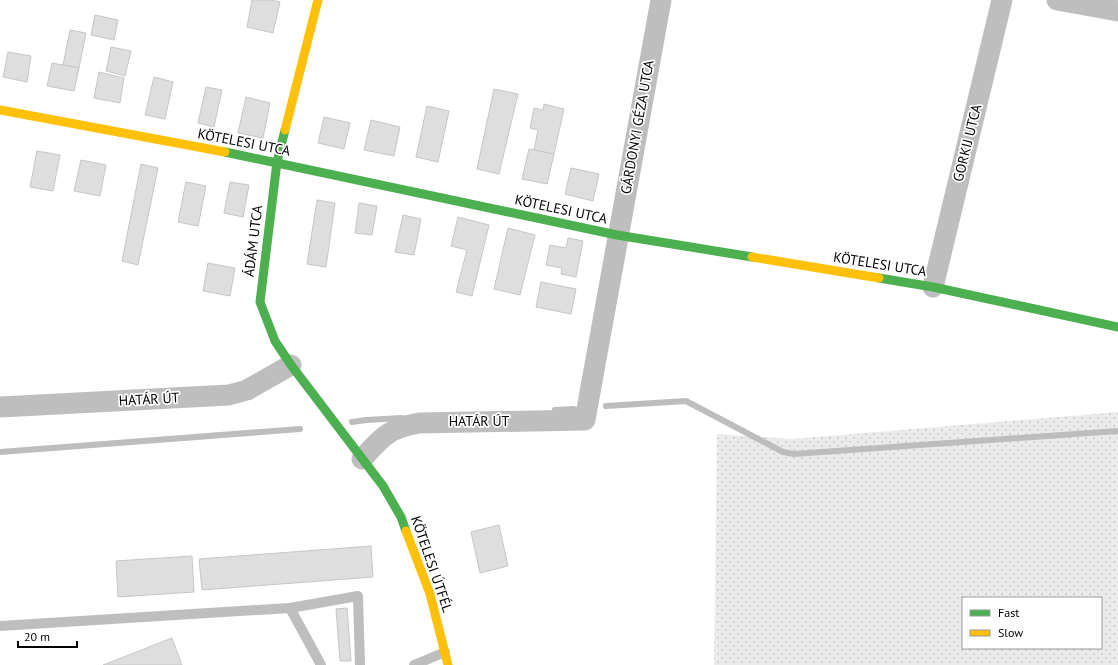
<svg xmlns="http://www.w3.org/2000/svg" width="1118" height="665" viewBox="0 0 1118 665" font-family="'PT Sans',sans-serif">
	<defs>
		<pattern id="grass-dots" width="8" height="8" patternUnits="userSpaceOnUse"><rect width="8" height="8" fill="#ebebeb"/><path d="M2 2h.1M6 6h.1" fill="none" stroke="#c8c8c8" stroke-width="1.8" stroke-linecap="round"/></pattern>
	</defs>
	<rect width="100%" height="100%" fill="#fff"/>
	<path fill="url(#grass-dots)" fill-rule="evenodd" d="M1118,412v253h-404l3,-231 75,5zM963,598h138v50h-138z"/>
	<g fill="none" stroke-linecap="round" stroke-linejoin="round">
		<g stroke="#bdbdbd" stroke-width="6">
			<polyline points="606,406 686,401 783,452 794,454 1118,431"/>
			<polyline points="555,410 574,409"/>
			<polyline points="352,422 366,420 402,418"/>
			<polyline points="0,452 300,429"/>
		</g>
	</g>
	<g fill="#dedede" stroke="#c6c6c6">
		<polygon points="252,0 270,0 280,2 273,33 247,27"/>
		<polygon points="95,15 118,20 114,40 91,35"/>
		<polygon points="70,30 86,33 79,68 63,65"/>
		<polygon points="111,47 131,51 125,76 106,71"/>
		<polygon points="8,52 31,56 27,82 3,77"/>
		<polygon points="52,63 79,68 74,91 47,86"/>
		<polygon points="99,72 124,78 120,103 94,98"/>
		<polygon points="154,77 173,82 165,119 145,115"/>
		<polygon points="206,87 222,90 214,127 198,123"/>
		<polygon points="494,89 518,94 499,174 477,169"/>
		<polygon points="246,97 270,103 263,138 238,133"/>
		<polygon points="544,104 564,109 554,154 534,150 538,130 530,128 534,108 543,110"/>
		<polygon points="427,106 449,111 438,162 416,157"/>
		<polygon points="324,117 350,123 344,149 318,143"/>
		<polygon points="371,120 400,127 394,156 364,150"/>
		<polygon points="529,149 554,154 547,184 522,179"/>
		<polygon points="37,151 60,155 53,191 30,187"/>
		<polygon points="81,160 106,165 100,196 74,191"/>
		<polygon points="141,164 158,168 138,265 122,261"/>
		<polygon points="571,168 599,174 593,201 565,194"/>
		<polygon points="186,182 206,186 198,226 178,222"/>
		<polygon points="230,182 249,185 243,217 224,213"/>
		<polygon points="317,200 335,203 326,267 307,264"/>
		<polygon points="359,203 377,206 372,235 355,233"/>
		<polygon points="403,215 421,219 414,255 395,252"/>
		<polygon points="458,217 489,225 472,296 456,292 467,250 451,246"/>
		<polygon points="508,228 535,235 520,295 494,289"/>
		<polygon points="568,238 583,241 576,277 561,274 562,268 546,265 550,245 566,248"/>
		<polygon points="208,263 235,268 230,296 203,291"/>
		<polygon points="541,282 576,289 571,314 536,307"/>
		<polygon points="499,525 508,566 480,573 471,532"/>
		<polygon points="371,546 373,577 202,590 199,559"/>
		<polygon points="192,556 194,592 118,597 116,561"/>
		<polygon points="347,608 351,661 340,661 336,609"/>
		<polygon points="172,638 182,665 103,665"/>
	</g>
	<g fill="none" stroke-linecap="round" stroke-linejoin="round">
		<g stroke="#bebebe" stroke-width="10">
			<polyline points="290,608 321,665"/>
			<polyline points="0,626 290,608 358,596 360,665"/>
			<polyline points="414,665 445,652"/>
		</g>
		<g stroke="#bebebe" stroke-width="21">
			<polyline points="1057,0 1118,11"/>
			<polyline points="933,287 1002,0"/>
			<polyline points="0,407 229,395 247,390 291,365"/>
			<path d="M362,459c20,-22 27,-31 57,-36l166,-3 76,-420"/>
		</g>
		<g stroke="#4caf50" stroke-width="9">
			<polyline points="285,130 277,162 260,302 275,341 291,365 383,486 401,517 406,531"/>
			<polyline points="225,152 617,235 752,257"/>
			<polyline points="879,278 933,287 1118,327"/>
		</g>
		<g stroke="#ffc107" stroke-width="9">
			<polyline points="0,110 225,152"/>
			<polyline points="285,130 318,0"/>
			<polyline points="752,257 879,278"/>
			<polyline points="406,531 430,594 448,665"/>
		</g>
	</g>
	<g text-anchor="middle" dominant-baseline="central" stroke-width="3.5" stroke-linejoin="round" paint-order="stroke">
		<g font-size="14" fill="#000" stroke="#fff">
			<text transform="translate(637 127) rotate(-80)">GÁRDONYI GÉZA UTCA</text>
			<text transform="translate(244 142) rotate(11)">KÖTELESI UTCA</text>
			<text transform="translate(967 143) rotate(-76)">GORKIJ UTCA</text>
			<text transform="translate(561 209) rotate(12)">KÖTELESI UTCA</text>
			<text transform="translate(253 241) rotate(-83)">ÁDÁM UTCA</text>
			<text transform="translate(880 264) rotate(9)">KÖTELESI UTCA</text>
			<text transform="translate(149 399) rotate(-3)">HATÁR ÚT</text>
			<text x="479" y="421">HATÁR ÚT</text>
			<text transform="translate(432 564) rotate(71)">KÖTELESI ÚTFÉL</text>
		</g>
	</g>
	<rect x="962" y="597" width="140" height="52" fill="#ffffff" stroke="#999999"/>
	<rect x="970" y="610" width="20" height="6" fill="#4caf50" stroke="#999999"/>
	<text x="998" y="617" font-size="12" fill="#000000">Fast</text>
	<rect x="970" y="630" width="20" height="6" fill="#ffc107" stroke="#999999"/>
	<text x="998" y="637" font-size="12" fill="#000000">Slow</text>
	<path d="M18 641v6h59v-6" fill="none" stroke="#000000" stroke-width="2"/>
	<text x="24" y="641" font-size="12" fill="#000000" stroke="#ffffff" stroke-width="3" paint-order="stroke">20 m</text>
</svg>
